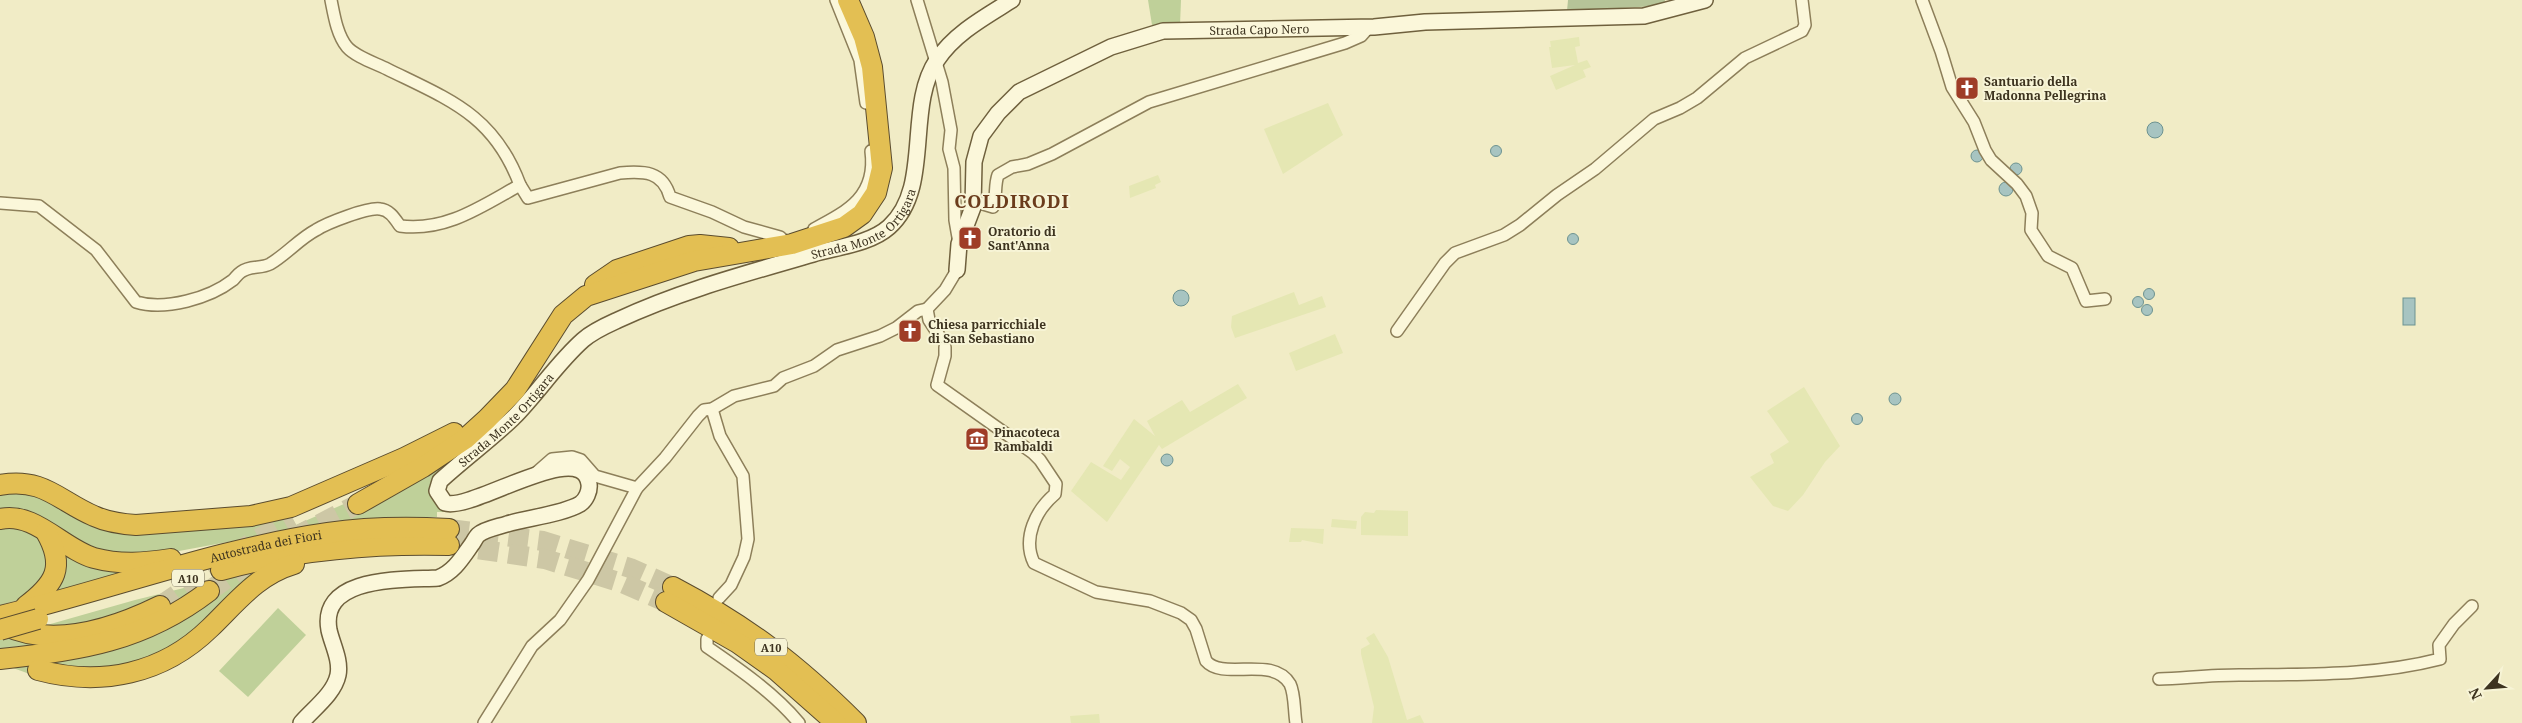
<svg xmlns="http://www.w3.org/2000/svg" width="2522" height="723" viewBox="0 0 2522 723" font-family="'Noto Serif',serif">
	<rect width="100%" height="100%" fill="#f1ecc6"/>
	<g fill="#e5e7b3">
		<polygon points="1579,37 1580,46 1575,47 1578,63 1587,60 1591,67 1583,70 1586,77 1556,90 1550,76 1575,65 1552,68 1549,47 1551,47 1550,41"/>
		<polygon points="1328,103 1343,135 1283,174 1264,129"/>
		<polygon points="1158,175 1161,182 1155,185 1156,188 1130,198 1129,186"/>
		<polygon points="1294,292 1299,305 1322,296 1326,307 1235,338 1231,327 1232,316"/>
		<polygon points="1335,334 1343,353 1296,371 1289,353"/>
		<polygon points="1238,384 1247,398 1162,449 1159,445 1107,522 1071,491 1091,462 1121,480 1130,467 1120,459 1112,471 1103,466 1134,419 1155,436 1147,421 1182,400 1190,412"/>
		<polygon points="1804,387 1840,446 1825,462 1803,495 1788,511 1773,506 1750,477 1774,463 1770,454 1789,442 1767,411"/>
		<polygon points="1376,510 1408,511 1408,536 1361,535 1361,517 1365,512 1374,513"/>
		<polygon points="1332,519 1357,521 1356,529 1331,527"/>
		<polygon points="1291,528 1324,529 1323,544 1302,540 1301,542 1289,542"/>
		<polygon points="1374,633 1388,657 1407,720 1420,715 1424,723 1372,723 1374,707 1361,654 1361,649 1370,644 1366,638"/>
		<polygon points="1099,714 1100,723 1071,723 1070,716"/>
	</g>
	<g fill="#bfd099">
		<polygon points="1148,0 1181,0 1180,25 1152,25"/>
		<polygon points="486,436 433,498 438,505 448,510 447,512 437,512 437,517 411,517 391,521 335,522 152,556 107,557 0,513 0,490 22,488 85,518 290,513 296,525 353,500 359,513 413,484"/>
		<polygon points="0,528 21,528 40,537 50,568 27,598 0,605"/>
		<polygon points="59,552 147,567 46,598"/>
		<path d="M269,567c-29,20 -48,45 -73,68 -43,39 -102,45 -156,30l-5,11 -30,-11c26,-4 52,-6 77,-11 47,-9 91,-31 130,-58l-6,-8c-19,11 -36,25 -56,34 -47,23 -99,27 -150,33v-17c14,-4 30,4 45,4 41,0 79,-14 116,-30l-6,-12 -48,20 -51,7h-16l95,-27z"/>
		<polygon points="278,608 306,635 248,697 219,671"/>
	</g>
	<polygon fill="#b6c498" points="1568,0 1665,0 1664,5 1657,6 1567,11"/>
	<g fill="#a7c4c1" stroke="#6d9391">
		<circle cx="2155" cy="130" r="8"/>
		<circle cx="1496" cy="151" r="5.5"/>
		<circle cx="1977" cy="156" r="6"/>
		<circle cx="2016" cy="169" r="6"/>
		<circle cx="2006" cy="189" r="7"/>
		<circle cx="1573" cy="239" r="5.5"/>
		<circle cx="2149" cy="294" r="5.5"/>
		<circle cx="1181" cy="298" r="8"/>
		<circle cx="2138" cy="302" r="5.5"/>
		<rect x="2403" y="298" width="12" height="27"/>
		<circle cx="2147" cy="310" r="5.5"/>
		<circle cx="1895" cy="399" r="6"/>
		<circle cx="1857" cy="419" r="5.5"/>
		<circle cx="1167" cy="460" r="6"/>
	</g>
	<g fill="none" stroke-linecap="round" stroke-linejoin="round">
		<g stroke="#cdc7a5" stroke-width="20" stroke-dasharray="20 10" stroke-linecap="butt">
			<polyline points="449,529 543,541 630,568 673,587"/>
			<polyline points="293,538 358,504"/>
			<polyline points="449,545 545,559 622,583 666,602"/>
			<polyline points="209,591 246,565"/>
			<polyline points="160,606 254,541 293,519"/>
		</g>
		<g stroke="#8d7f5a" stroke-width="14">
			<g id="street">
				<path d="M331,0c3,15 6,35 16,47 9,10 28,16 40,22 63,31 107,46 133,116"/>
				<polyline points="836,0 860,60 866,103"/>
				<polyline points="917,0 942,82 951,130 949,149 954,168 955,220 959,243"/>
				<polyline points="1922,0 1941,51 1952,87 1974,122 1985,150 1991,160 2017,184 2026,196 2032,213 2031,230 2048,256 2072,268 2086,301 2105,299"/>
				<path d="M973,201l20,6c4,-10 1,-21 5,-32l14,-8 16,-3 24,-10 97,-52 196,-59 16,-7 8,-9"/>
				<path d="M0,203l39,3 57,44 40,52c29,9 74,-4 97,-22 3,-3 5,-6 8,-8 9,-7 20,-3 29,-8 17,-10 29,-25 46,-34 11,-7 52,-23 64,-21 10,1 15,10 20,17 46,6 82,-20 120,-41l8,13 92,-25c24,-2 43,-2 50,24l42,15 32,15 36,10 4,4"/>
				<path d="M814,229c34,-18 63,-33 57,-78"/>
				<polyline points="1397,331 1445,263 1455,253 1504,235 1520,225 1557,195 1595,169 1654,119 1680,108 1697,98 1745,58 1802,31 1805,25 1802,0"/>
				<polyline points="940,337 929,320 927,309 945,290 957,270"/>
				<path d="M945,347v9l-8,29 96,68 7,7 16,24 -1,10c-19,16 -33,44 -21,69l62,29 54,9 31,12 10,7 5,9 10,32c17,20 67,-6 84,23 5,10 4,28 6,39"/>
				<polyline points="712,409 720,436 743,476 748,539 744,557 731,585 719,598"/>
				<polyline points="536,473 552,459 572,457 581,460 595,476 637,488"/>
				<path d="M707,639v8c32,22 67,46 92,76"/>
				<path d="M2159,679c26,-1 53,-4 80,-4 68,-1 135,1 201,-16l-1,-14 15,-21 18,-18"/>
				<polyline points="484,723 532,646 560,620 588,580 637,488 665,458 698,416 704,410 712,409 734,396 774,386 783,378 814,366 837,350 880,336 896,328 918,311 927,309"/>
			</g>
		</g>
		<g stroke="#6f603d" stroke-width="18">
			<g id="secondary">
				<path id="s1" d="M957,270l2,-26 14,-37 1,-45 7,-26 17,-23 21,-21 92,-45 52,-16 211,-4 51,-5 219,-6 61,-16"/>
				<path id="s2" d="M301,723c12,-14 33,-29 37,-48 3,-15 -6,-31 -9,-45 -10,-55 75,-50 109,-52 16,-6 24,-20 34,-34 2,-3 4,-7 6,-9 7,-6 20,-8 29,-11 20,-6 56,-10 73,-20 6,-4 10,-13 9,-20 -7,-48 -117,28 -144,19l-8,-12 3,-10c24,-22 50,-41 73,-63 25,-25 44,-55 70,-78 10,-9 24,-15 35,-20 62,-29 130,-47 195,-66 24,-7 57,-10 76,-27 44,-39 16,-120 48,-167 18,-27 48,-43 75,-60"/>
			</g>
		</g>
		<g stroke="#5b4c2e" stroke-width="22">
			<g id="highway">
				<polyline points="595,285 617,270 689,246 700,245 729,248"/>
				<path d="M0,485c43,-8 59,16 94,31 13,6 27,8 42,9l115,-9 40,-9 113,-49 50,-25"/>
				<polyline points="358,504 423,467 465,439 487,419 515,390 563,315 586,296 694,261 792,244 844,227 862,214 876,193 882,168 872,67 864,37 848,0"/>
				<path d="M0,519c34,-8 63,30 94,39 26,7 51,5 77,1"/>
				<path d="M221,570c75,-20 151,-27 228,-25"/>
				<path d="M673,587c74,39 124,77 183,136"/>
				<polyline points="666,602 738,643 776,670 836,723"/>
				<path d="M26,606c29,-22 40,-39 20,-74"/>
				<path id="s3" d="M0,616c109,-26 216,-67 328,-83 40,-6 81,-6 121,-4"/>
				<path d="M0,623c50,27 113,6 160,-17"/>
				<path d="M0,659c79,-8 144,-18 209,-68"/>
				<path d="M38,670c63,17 125,4 172,-42 27,-26 47,-53 84,-64"/>
			</g>
		</g>
		<use href="#street" stroke="#fbf7da" stroke-width="11"/>
		<use href="#secondary" stroke="#fbf7da" stroke-width="15"/>
		<use href="#highway" stroke="#e3bf53" stroke-width="20"/>
		<g stroke="#5b4c2e" stroke-width="22" stroke-linecap="butt">
			<polyline id="highway-bridge" points="0,630 38,619"/>
		</g>
		<use href="#highway-bridge" stroke="#e3bf53" stroke-width="20"/>
	</g>
	<defs>
		<g id="church-square" transform="scale(1.25)"><rect x="-9" y="-9" width="18" height="18" rx="4" fill="#9f3d27" stroke="#f7f4d6"/><path d="M-1.2-6h2.4v3.5h3.3v2.4h-3.3V6h-2.4V-.1h-3.3v-2.4h3.3Z" fill="#fff"/></g>
		<g id="museum-square" transform="scale(1.25)"><rect x="-9" y="-9" width="18" height="18" rx="4" fill="#9f3d27" stroke="#f7f4d6"/><path d="M0-6L6-3V-2H-6V-3ZM-5-1h2V3h-2ZM-1-1h2V3h-2ZM3-1h2V3H3ZM-6 4H6V6H-6Z" fill="#fff"/></g>
	</defs>
	<g fill-rule="evenodd">
		<use href="#church-square" x="1967" y="88"/>
		<use href="#church-square" x="970" y="238"/>
		<use href="#church-square" x="910" y="331"/>
		<use href="#museum-square" x="977" y="439"/>
	</g>
	<g text-anchor="middle" dominant-baseline="central" stroke-width="4" stroke-linejoin="round" paint-order="stroke">
		<g fill="#f7f4d6" stroke="#756d56" stroke-width="1">
			<rect x="172" y="569.5" width="32" height="17" rx="4"/>
			<rect x="755" y="638.5" width="32" height="17" rx="4"/>
		</g>
		<g font-size="11" font-weight="bold" fill="#3d331f">
			<text x="188" y="578">A10</text>
			<text x="771" y="647">A10</text>
		</g>
		<g font-size="12" fill="#3d331f" stroke="#f7f4d6">
			<text stroke="none"><textPath href="#s1" startOffset="449">Strada Capo Nero</textPath></text>
			<text stroke="none"><textPath href="#s2" startOffset="1129">Strada Monte Ortigara</textPath></text>
			<text stroke="none"><textPath href="#s2" startOffset="709">Strada Monte Ortigara</textPath></text>
			<text stroke="none"><textPath href="#s3" startOffset="275">Autostrada dei Fiori</textPath></text>
		</g>
		<g font-size="12" font-weight="bold" fill="#3d331f" stroke="#f7f4d6" text-anchor="start">
			<text x="1984" y="81">Santuario della<tspan x="1984" dy="14">Madonna Pellegrina</tspan></text>
			<text x="988" y="231">Oratorio di<tspan x="988" dy="14">Sant'Anna</tspan></text>
			<text x="928" y="324">Chiesa parricchiale<tspan x="928" dy="14">di San Sebastiano</tspan></text>
			<text x="994" y="432">Pinacoteca<tspan x="994" dy="14">Rambaldi</tspan></text>
		</g>
		<g font-size="18" font-weight="bold" letter-spacing="1" fill="#6b3c1c" stroke="#f7f4d6">
			<text x="1012" y="201">COLDIRODI</text>
		</g>
	</g>
	<g transform="translate(2487 688) rotate(244)" stroke="#f7f4d6" stroke-width="4" paint-order="stroke">
	<path d="M0-4L9 19L0 12L-9 19Z" fill="#3d331f"/>
	<text y="-8" font-size="14" font-weight="bold" text-anchor="middle" fill="#3d331f">N</text>
	</g>
</svg>
